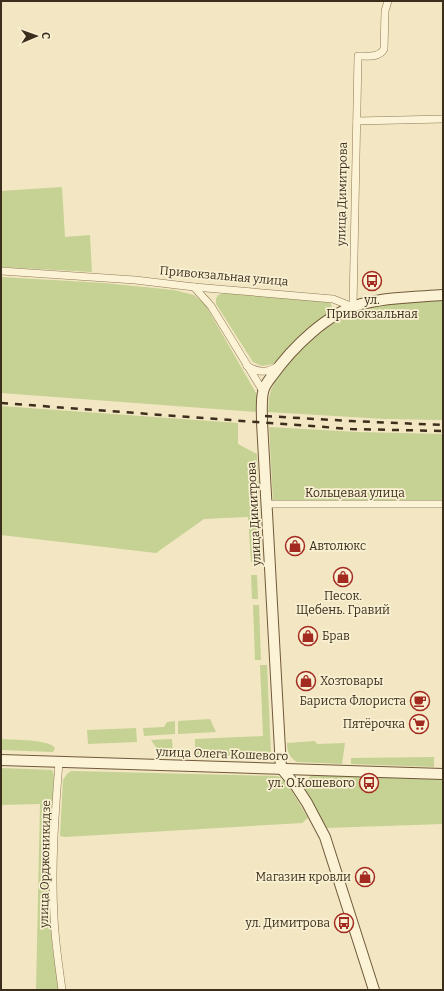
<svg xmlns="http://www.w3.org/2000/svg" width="444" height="991" viewBox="0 0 444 991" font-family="Bitter,serif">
	<rect width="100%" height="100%" fill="#f2e7c2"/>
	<g fill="#c6d194">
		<polygon points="62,187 65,237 90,235 92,272 1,267 1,191"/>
		<polygon points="1,277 104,283 174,290 194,295 205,304 256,393 258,397 257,412 1,393"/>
		<polygon points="225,293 327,302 331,303 332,309 330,313 290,346 273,364 262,366 253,362 216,304 216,299 218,295"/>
		<path d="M443,301v119l-58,-1 -117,-7c1,-6 0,-12 2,-18 8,-29 63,-77 91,-85 25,-8 56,-7 82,-8z"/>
		<polygon points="1,406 238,423 238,444 257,454 262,562 251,562 248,517 204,519 156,553 1,535"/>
		<polygon points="269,427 357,432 443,434 443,501 273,501"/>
		<polygon points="251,575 257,575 258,599 252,599"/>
		<polygon points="253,605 259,605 261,660 255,660"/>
		<polygon points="260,665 267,665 271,754 195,757 195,739 263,736"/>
		<polygon points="210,719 216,732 178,734 178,721"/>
		<polygon points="175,721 175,734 144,736 143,728 164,727 167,722"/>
		<polygon points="136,728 137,742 88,744 87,730"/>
		<path d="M1,739c12,1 48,0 54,9l-2,4 -52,-2z"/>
		<polygon points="172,739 173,752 160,753 151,740"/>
		<path d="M315,741l2,3 28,-1 -3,21 -45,-2c-8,-5 -10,-11 -10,-19z"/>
		<polygon points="434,757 434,767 351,764 351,758"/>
		<polygon points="1,768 52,770 54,775 50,866 52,945 59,990 36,990 40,804 1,805"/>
		<polygon points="71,771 277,776 283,778 286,781 308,818 302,823 65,837 60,836 63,780 67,774"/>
		<path d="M313,775l130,4v45l-117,4 -20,-36c-2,-8 -1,-13 7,-17z"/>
	</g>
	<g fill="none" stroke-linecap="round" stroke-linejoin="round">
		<g stroke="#8e7857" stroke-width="8">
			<g id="street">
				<polyline points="357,121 443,119"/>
				<path d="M1,271l134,9 59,7 139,12 20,8 5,-251c10,0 21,2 26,-7l1,-38 3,-10"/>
				<polyline points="194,287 211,306 263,391"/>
				<path d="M247,366c12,7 20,7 31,0"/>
				<polyline points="266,504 443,504"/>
				<path d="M59,762c-4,52 -8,104 -5,155 1,25 5,49 8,73"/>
			</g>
		</g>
		<g stroke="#70593a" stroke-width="12">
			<g id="secondary">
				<polyline points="1,760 443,774"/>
				<path d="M374,990l-49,-153 -18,-34 -11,-17 -15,-18 -19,-346c0,-10 -1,-21 1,-30 1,-6 6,-12 9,-16 20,-28 55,-63 89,-72 27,-7 55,-7 82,-9"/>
			</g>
		</g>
		<use href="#street" stroke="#fcf3d6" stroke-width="7"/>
		<use href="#secondary" stroke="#fcf3d6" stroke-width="10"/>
		<g stroke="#3c2e1d" stroke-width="2.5" stroke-dasharray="7 7" stroke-linecap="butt">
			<polyline points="1,403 351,429 443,431"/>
			<polyline points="265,416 350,421 443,425"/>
		</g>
	</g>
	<defs>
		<g id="bus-ring" transform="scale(1)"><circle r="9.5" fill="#f9f0d2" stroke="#a32a21" stroke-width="1.5"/><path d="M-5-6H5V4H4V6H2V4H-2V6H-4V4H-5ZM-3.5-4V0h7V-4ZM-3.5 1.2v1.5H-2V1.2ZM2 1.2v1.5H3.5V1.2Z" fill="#a32a21"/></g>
		<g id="shop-ring" transform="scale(1)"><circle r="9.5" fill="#f9f0d2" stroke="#a32a21" stroke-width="1.5"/><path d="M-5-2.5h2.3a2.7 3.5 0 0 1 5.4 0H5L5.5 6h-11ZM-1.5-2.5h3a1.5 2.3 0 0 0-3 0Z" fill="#a32a21"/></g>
		<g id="cafe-ring" transform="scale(1)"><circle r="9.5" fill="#f9f0d2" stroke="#a32a21" stroke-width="1.5"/><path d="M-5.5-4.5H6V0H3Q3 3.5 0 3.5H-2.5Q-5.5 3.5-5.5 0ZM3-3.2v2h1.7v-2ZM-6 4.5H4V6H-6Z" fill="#a32a21"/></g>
		<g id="supermarket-ring" transform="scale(1)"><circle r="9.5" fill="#f9f0d2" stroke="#a32a21" stroke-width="1.5"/><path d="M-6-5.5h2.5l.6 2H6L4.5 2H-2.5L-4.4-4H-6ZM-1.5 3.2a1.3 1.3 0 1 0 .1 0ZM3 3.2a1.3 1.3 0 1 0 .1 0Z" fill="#a32a21"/></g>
	</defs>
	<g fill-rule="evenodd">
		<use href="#bus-ring" x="372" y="281"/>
		<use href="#shop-ring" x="295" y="546"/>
		<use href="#shop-ring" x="343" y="577"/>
		<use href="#shop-ring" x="308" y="636"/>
		<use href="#shop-ring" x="306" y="681"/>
		<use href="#cafe-ring" x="420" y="701"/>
		<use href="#supermarket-ring" x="419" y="724"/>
		<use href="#bus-ring" x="369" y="783"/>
		<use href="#shop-ring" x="365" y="877"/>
		<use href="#bus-ring" x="344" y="923"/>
	</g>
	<g text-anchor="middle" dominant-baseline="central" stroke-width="3.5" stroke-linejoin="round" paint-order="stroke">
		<g font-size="12" fill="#3c2e1d" stroke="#f9f0d2">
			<text transform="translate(342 194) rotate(-89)">улица Димитрова</text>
			<text transform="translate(224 276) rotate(5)">Привокзальная улица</text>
			<text x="355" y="493">Кольцевая улица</text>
			<text transform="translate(254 514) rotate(-93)">улица Димитрова</text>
			<text transform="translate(222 754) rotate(2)">улица Олега Кошевого</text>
			<text transform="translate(45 864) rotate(-89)">улица Орджоникидзе</text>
		</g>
		<g font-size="12" fill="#3c2e1d" stroke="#f9f0d2" text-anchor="end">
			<text x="372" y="300" text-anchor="middle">ул.<tspan x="372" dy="14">Привокзальная</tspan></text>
			<text x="309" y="546" text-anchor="start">Автолюкс</text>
			<text x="343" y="596" text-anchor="middle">Песок.<tspan x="343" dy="14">Щебень. Гравий</tspan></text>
			<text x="322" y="636" text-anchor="start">Брав</text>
			<text x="320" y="681" text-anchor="start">Хозтовары</text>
			<text x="406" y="701">Бариста Флориста</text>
			<text x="405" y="724">Пятёрочка</text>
			<text x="355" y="783">ул. О.Кошевого</text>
			<text x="351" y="877">Магазин кровли</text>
			<text x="330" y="923">ул. Димитрова</text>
		</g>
	</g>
	<rect width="444" height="991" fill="none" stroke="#3c2e1d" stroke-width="4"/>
	<g transform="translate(36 36) rotate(88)" stroke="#f9f0d2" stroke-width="3" paint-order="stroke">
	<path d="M0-3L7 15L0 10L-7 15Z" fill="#3c2e1d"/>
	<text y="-6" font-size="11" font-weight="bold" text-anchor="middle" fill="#3c2e1d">С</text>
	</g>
</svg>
